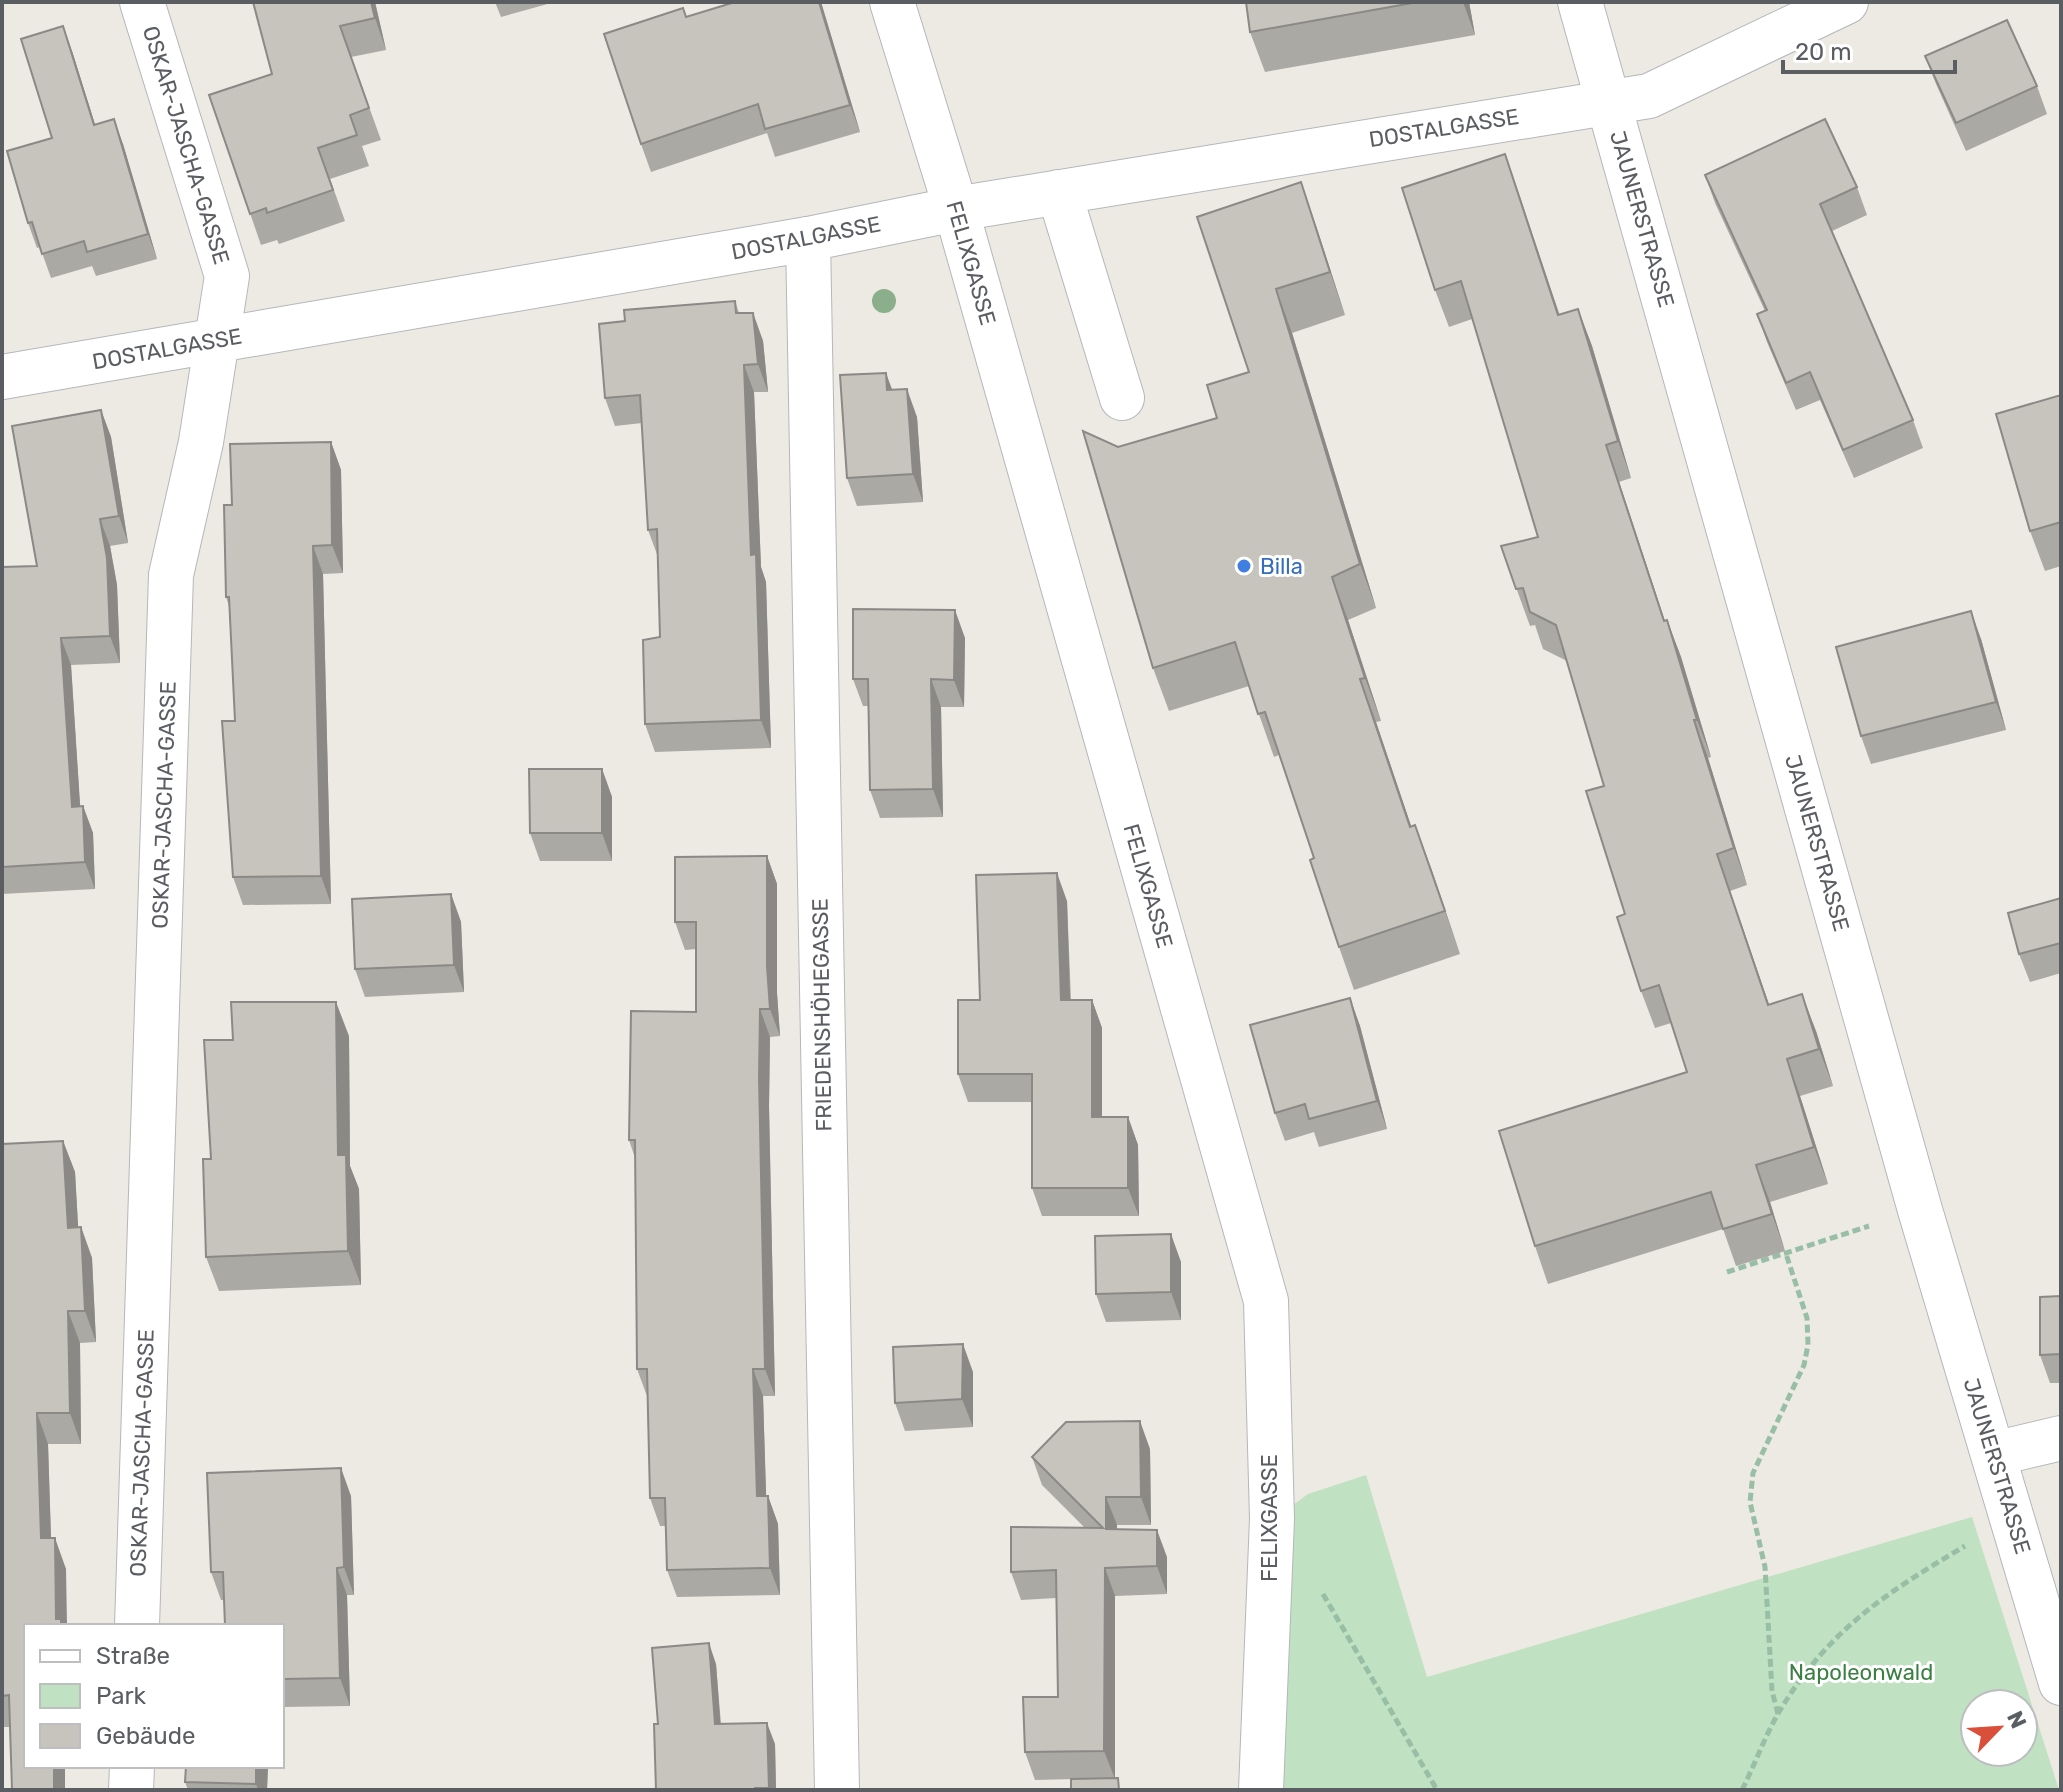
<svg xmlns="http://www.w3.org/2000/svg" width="2063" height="1792" viewBox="0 0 2063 1792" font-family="Rubik,sans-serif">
	<rect width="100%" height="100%" fill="#eceae2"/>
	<path fill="#c0e1c2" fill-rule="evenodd" d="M1366,1475l61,202 545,-160 87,273h-778l12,-285 15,-11zM1975,1704h48v48h-48z"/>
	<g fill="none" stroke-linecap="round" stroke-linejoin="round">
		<g stroke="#b4b7bb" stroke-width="46">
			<g id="minor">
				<polyline points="892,2 956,209 1266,1301 1272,1519 1261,1790"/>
				<polyline points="1580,2 1920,1210 2061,1683"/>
				<polyline points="1059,192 1122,398"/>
				<polyline points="808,239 837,1790"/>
				<polyline points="2,377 808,239 956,209 1649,96 1846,2"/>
				<polyline points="1994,1454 2061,1438"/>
				<polyline points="137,1626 171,575 201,442 227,276 142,2"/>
				<polyline points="131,1790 132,1766"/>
			</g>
		</g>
		<g stroke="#98bfa6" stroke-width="5" stroke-dasharray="8 4" stroke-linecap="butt">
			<polyline points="1727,1272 1869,1226"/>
			<polyline points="1323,1594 1437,1790"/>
			<polyline points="1778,1714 1772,1691 1765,1567 1750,1502 1753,1473 1804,1365 1808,1345 1807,1318 1786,1254"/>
			<path d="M1742,1790c13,-26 23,-54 37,-78 49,-82 107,-119 186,-166"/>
		</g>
		<use href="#minor" stroke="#fff" stroke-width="44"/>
	</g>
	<circle fill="#8baf8a" cx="884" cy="301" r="12"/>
	<g fill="#aba9a3">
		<polygon points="253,2 375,2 386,50 351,57 381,140 362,146 369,166 330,179 345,221 279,244 277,240 261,245 209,95 272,74"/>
		<polygon points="495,2 551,2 551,3 501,17"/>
		<polygon points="821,2 860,132 775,157 767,133 651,172 641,144 686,17"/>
		<polygon points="1246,2 1469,2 1475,35 1265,72 1250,32"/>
		<polygon points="72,51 95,125 123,144 157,259 96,276 92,266 51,278 40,247 37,248 28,223 52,138"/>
		<polygon points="1925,56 2037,86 2047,114 1966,151 1936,84"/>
		<polygon points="1505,154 1559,315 1578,309 1592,346 1631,478 1619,482 1665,621 1667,620 1681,657 1711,757 1708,758 1747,885 1730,891 1769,1005 1816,1031 1833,1086 1800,1096 1828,1184 1770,1202 1785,1251 1736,1266 1723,1229 1548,1284 1535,1246 1687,1072 1671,1023 1655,1028 1641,991 1625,914 1604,786 1567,661 1543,649 1535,625 1530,626 1501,546 1538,537 1472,319 1449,327 1435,290"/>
		<polygon points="1705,175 1857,187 1867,215 1832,231 1913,420 1923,448 1854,478 1820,400 1796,410 1767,342 1757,314 1765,311 1715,203"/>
		<polygon points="1197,217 1316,226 1345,315 1292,333 1376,608 1348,620 1381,721 1376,722 1411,826 1431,868 1460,954 1354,990 1339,947 1314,858 1279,755 1274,757 1249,686 1169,711 1153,668 1118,447 1217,418 1249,372"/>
		<polygon points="735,301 739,313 753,313 763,341 768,392 754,392 761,567 766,582 771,748 655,752 645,724 660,637 658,557 648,530 642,423 615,426 605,398 625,321"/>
		<polygon points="893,390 917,417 923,502 857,506 847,478"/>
		<polygon points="2061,395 2061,566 2045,571 2030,531"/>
		<polygon points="101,410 111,437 128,543 110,546 117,585 120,663 71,665 80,807 83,806 93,833 95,889 2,894 2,567 37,566"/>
		<polygon points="331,442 341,470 343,573 323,574 331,904 243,905 233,877 235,721 229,606 226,597 232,505"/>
		<polygon points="965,638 964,707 941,707 943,817 880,818 870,790 868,706 863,706 853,679"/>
		<polygon points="1981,639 2006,730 1871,764 1861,736"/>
		<polygon points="602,769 612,797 612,861 540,861 530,833"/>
		<polygon points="767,856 777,884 777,993 780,1036 770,1037 769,1106 775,1396 763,1396 766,1496 768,1496 778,1524 780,1595 677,1597 667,1570 666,1526 660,1526 650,1498 647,1396 637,1369 635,1158 629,1140 696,1012 696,949 685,950 675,922"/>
		<polygon points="451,894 461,922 464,992 365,997 355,969"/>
		<polygon points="2061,898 2061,973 2030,982 2019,954"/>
		<polygon points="1067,901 1071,1000 1092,1000 1102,1028 1102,1117 1128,1117 1138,1145 1139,1216 1042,1216 1032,1188 1032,1102 968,1102 958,1074 980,1000"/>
		<polygon points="1350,998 1360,1026 1387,1129 1319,1147 1314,1132 1285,1141 1275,1113"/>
		<polygon points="349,1036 350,1166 359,1189 361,1285 219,1291 206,1257 211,1159"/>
		<polygon points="63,1141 75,1172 78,1227 81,1227 92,1258 96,1342 80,1343 81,1444 48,1444 51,1538 66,1569 26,1626 65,1766 65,1790 12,1790 10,1727 2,1727 2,1144"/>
		<polygon points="1181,1262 1181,1320 1106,1322 1096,1294"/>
		<polygon points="2061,1296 2061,1383 2050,1383 2040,1355"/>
		<polygon points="973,1372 973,1427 905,1431 895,1403"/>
		<polygon points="1150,1449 1151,1525 1117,1525 1116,1529 1167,1557 1167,1594 1115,1596 1115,1778 1035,1780 1025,1752 1058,1697 1056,1598 1021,1600 1011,1572 1085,1528 1042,1485 1032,1457"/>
		<polygon points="351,1496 354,1595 347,1595 350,1706 282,1707 282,1626 224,1600 221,1600 211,1572"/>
		<polygon points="716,1664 721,1724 775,1744 776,1790 656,1790 658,1724"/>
		<polygon points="186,1766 268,1766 267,1790 188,1790 185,1782"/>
	</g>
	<g fill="#8b8985">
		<polygon points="371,2 375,2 386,50 375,18"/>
		<polygon points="819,2 821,2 860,132 850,105"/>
		<polygon points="1463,2 1469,2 1475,35"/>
		<polygon points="63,26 72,51 103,150 94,125"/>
		<polygon points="114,119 123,144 157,259 148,234"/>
		<polygon points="1505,154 1518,191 1572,352 1558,315"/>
		<polygon points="1301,182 1316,226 1345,315 1330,272"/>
		<polygon points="1276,289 1292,333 1376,608 1360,564"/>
		<polygon points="1578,309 1592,346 1631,478 1618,441"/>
		<polygon points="753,313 763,341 768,392 758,364"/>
		<polygon points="744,365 754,392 761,567 766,582 771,748 761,720 751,555"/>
		<polygon points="886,373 896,400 887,390"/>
		<polygon points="907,389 917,417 923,502 913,474"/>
		<polygon points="101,410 111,437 128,543 119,516"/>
		<polygon points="331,442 341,470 343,573 332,545"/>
		<polygon points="1606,445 1619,482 1677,658 1664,621"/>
		<polygon points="100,519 110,546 117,585 120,663 110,636"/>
		<polygon points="313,546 323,574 331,904 321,876"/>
		<polygon points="1332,577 1348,620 1381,721 1365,678"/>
		<polygon points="955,610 965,638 964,707 954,680"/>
		<polygon points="1971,611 1981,639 2006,730 1996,702"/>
		<polygon points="1667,620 1681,657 1711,757 1697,720"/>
		<polygon points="61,638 71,665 82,834 72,807"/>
		<polygon points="931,679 941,707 943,817 933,789"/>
		<polygon points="1360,679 1376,722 1426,870 1410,827"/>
		<polygon points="1694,720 1708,758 1747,885 1734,848"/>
		<polygon points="602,769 612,797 612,861 602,833"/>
		<polygon points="83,806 93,833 95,889 85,862"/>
		<polygon points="1415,825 1431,868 1460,954"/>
		<polygon points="1717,854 1730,891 1782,1042 1768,1005"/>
		<polygon points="767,856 777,884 777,993 780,1036 770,1009 767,966"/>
		<polygon points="1057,873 1067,901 1071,1028 1061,1000"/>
		<polygon points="451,894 461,922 464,992 454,965"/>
		<polygon points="1802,994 1816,1031 1833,1086 1819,1049"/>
		<polygon points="1350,998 1360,1026 1387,1129 1377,1101"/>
		<polygon points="1092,1000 1102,1028 1102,1145 1092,1117"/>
		<polygon points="336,1002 349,1036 350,1166 359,1189 361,1285 348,1251 338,1155"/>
		<polygon points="760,1009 770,1037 769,1106 775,1396 765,1369 759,1078"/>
		<polygon points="1787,1059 1800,1096 1828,1184 1814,1147"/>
		<polygon points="1128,1117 1138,1145 1139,1216 1128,1188"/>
		<polygon points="63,1141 75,1172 80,1259 68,1228"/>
		<polygon points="1756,1165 1770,1202 1785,1251 1772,1214"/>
		<polygon points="81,1227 92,1258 96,1342 85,1311"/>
		<polygon points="1171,1234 1181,1262 1181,1320 1171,1292"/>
		<polygon points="68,1311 80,1343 81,1444 70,1413"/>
		<polygon points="963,1344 973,1372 973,1427 962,1399"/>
		<polygon points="753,1369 763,1396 767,1524 757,1496"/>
		<polygon points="37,1413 48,1444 52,1570 41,1538"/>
		<polygon points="1140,1421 1150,1449 1151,1525 1141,1497"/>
		<polygon points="341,1468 351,1496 354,1595 344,1567"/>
		<polygon points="768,1496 778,1524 780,1595 770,1568"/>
		<polygon points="1106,1497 1117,1525 1116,1556 1106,1529"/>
		<polygon points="1157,1530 1167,1557 1167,1594 1157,1566"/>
		<polygon points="55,1538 66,1569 67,1626 59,1626 56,1619"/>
		<polygon points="337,1568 347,1595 350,1706 340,1678"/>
		<polygon points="1105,1568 1115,1596 1115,1779 1104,1751"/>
		<polygon points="709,1643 716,1664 722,1745 715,1724"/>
		<polygon points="767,1723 775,1744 776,1790 770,1790 769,1788"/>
		<rect x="54" y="1766" width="11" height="24"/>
		<polygon points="256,1766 268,1766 267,1790 258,1790 256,1784"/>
	</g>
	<g fill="#c7c4be" stroke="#8b8985" stroke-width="2">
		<polygon points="253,2 371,2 375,18 340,26 369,108 350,115 357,135 318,148 333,190 267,213 266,208 250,214 209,95 272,74"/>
		<polygon points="735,2 819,2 850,105 765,129 758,104 641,144 604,34 683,8 686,17"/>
		<polygon points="1246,2 1418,2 1250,32"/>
		<polygon points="2007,20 2037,86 1956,123 1925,56"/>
		<polygon points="63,26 94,125 114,119 148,234 87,252 84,241 42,254 32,222 28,223 7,151 52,138 21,39"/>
		<polygon points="1825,119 1857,187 1820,204 1913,420 1843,450 1810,372 1786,383 1757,314 1767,310 1705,175"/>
		<polygon points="1505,154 1558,315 1578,309 1618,441 1606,445 1664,621 1667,620 1697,720 1694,720 1734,848 1717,854 1768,1005 1802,994 1819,1049 1787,1059 1814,1147 1756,1165 1772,1214 1723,1229 1711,1192 1535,1246 1499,1131 1687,1072 1659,985 1641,991 1617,917 1625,914 1586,791 1604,786 1556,625 1530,612 1523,588 1516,589 1501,546 1538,537 1461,281 1435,290 1402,188"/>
		<polygon points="1301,182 1330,272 1276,289 1360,564 1332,577 1365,678 1360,679 1410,827 1415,825 1445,911 1339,947 1310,860 1314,858 1265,712 1258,714 1235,642 1153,668 1083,431 1118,447 1217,418 1207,385 1249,372 1197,217"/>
		<polygon points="735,301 736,313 753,313 758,364 744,365 751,555 756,554 761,720 645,724 643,640 660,637 657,529 648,530 640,395 605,398 599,324 625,321 624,310"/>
		<polygon points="886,373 887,390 907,389 913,474 847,478 840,375"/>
		<polygon points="2061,395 2061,522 2030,531 1996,414"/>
		<polygon points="101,410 119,516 100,519 107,558 110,636 61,638 72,807 83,806 85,862 2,867 2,567 37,566 12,426"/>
		<polygon points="331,442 332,545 313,546 321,876 233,877 222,721 235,721 229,597 226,597 224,505 232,505 230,444"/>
		<polygon points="853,609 955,610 954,680 931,679 933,789 870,790 868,679 853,679"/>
		<polygon points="1971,611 1996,702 1861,736 1836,647"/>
		<polygon points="529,769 602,769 602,833 530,833"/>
		<polygon points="767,856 767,966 770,1009 760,1009 759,1078 765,1369 753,1369 757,1496 768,1496 770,1568 667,1570 665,1498 650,1498 647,1369 637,1369 635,1140 629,1140 631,1011 696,1012 696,922 675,922 675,857"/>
		<polygon points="1057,873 1061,1000 1092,1000 1092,1117 1128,1117 1128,1188 1032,1188 1032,1074 958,1074 958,1000 980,1000 976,875"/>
		<polygon points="451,894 454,965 355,969 352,899"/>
		<polygon points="2061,898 2061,943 2019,954 2008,913"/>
		<polygon points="1350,998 1377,1101 1309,1119 1305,1104 1275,1113 1250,1025"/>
		<polygon points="231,1002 336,1002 338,1155 346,1155 348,1251 206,1257 203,1159 211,1159 204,1040 233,1040"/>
		<polygon points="63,1141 68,1228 81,1227 85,1311 68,1311 70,1413 37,1413 41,1538 55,1538 56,1619 61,1619 61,1626 26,1626 26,1766 54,1766 54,1790 12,1790 9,1695 2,1696 2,1144"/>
		<polygon points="1171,1234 1171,1292 1096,1294 1095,1236"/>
		<polygon points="2061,1296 2061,1354 2040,1355 2040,1297"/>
		<polygon points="963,1344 962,1399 895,1403 893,1347"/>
		<polygon points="1140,1421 1141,1497 1106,1497 1106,1529 1157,1530 1157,1566 1105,1568 1104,1751 1025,1752 1023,1697 1058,1697 1056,1570 1011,1572 1011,1527 1103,1528 1032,1457 1066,1422"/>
		<polygon points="341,1468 344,1567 337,1568 340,1678 282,1679 282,1626 225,1626 223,1572 211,1572 207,1473"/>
		<polygon points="709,1643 715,1724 767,1723 769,1788 755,1788 755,1790 656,1790 654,1724 658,1724 652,1648"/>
		<polygon points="186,1766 256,1766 256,1784 185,1782"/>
		<polygon points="1118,1778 1119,1790 1071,1790 1071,1779"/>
	</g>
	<circle fill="#3f7fe0" stroke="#fff" stroke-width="3" cx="1244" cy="566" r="8"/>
	<g text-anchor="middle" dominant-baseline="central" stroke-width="6" stroke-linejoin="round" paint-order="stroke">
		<g font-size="22" fill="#5a5d61" stroke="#fff">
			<text transform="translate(1444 128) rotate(-9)">DOSTALGASSE</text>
			<text transform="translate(186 145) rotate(73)">OSKAR-JASCHA-GASSE</text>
			<text transform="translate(1642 219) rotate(74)">JAUNERSTRASSE</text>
			<text transform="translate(806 238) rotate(-11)">DOSTALGASSE</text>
			<text transform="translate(971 263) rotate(74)">FELIXGASSE</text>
			<text transform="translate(167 349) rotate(-10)">DOSTALGASSE</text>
			<text transform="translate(164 805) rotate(-88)">OSKAR-JASCHA-GASSE</text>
			<text transform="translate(1817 843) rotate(74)">JAUNERSTRASSE</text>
			<text transform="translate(1148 886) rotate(74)">FELIXGASSE</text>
			<text transform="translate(822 1015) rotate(-91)">FRIEDENSHÖHEGASSE</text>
			<text transform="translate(142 1453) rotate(-88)">OSKAR-JASCHA-GASSE</text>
			<text transform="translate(1997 1466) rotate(73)">JAUNERSTRASSE</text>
			<text transform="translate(1269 1518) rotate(-90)">FELIXGASSE</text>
		</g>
		<g font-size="22" fill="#366cbe" stroke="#fff" text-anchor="start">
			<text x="1260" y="566">Billa</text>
		</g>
		<g font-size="22" fill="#3b7f42" stroke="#fff">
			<text x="1861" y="1672">Napoleonwald</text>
		</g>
	</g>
	<rect width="2063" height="1792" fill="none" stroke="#5a5d61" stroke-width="8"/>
	<rect x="24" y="1624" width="260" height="144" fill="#ffffff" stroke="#bdbec0" stroke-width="2"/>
	<rect x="40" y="1650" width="40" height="12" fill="#ffffff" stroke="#bdbec0" stroke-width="2"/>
	<text x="96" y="1664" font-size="24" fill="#5a5d61">Straße</text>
	<rect x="40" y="1684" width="40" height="24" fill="#c0e1c2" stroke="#bdbec0" stroke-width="2"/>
	<text x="96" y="1704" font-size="24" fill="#5a5d61">Park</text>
	<rect x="40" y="1724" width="40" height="24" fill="#c7c4be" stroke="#bdbec0" stroke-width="2"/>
	<text x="96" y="1744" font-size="24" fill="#5a5d61">Gebäude</text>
	<g transform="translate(1999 1728) rotate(65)"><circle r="38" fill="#ffffff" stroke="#bdbec0" stroke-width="2"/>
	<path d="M0-6L14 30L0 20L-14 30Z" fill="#d94f3a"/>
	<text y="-12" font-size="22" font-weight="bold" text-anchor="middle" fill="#5a5d61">N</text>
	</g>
	<path d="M1783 60v12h172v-12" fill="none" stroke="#5a5d61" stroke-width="4"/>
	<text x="1795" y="60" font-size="24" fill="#5a5d61" stroke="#ffffff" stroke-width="6" paint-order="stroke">20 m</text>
</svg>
